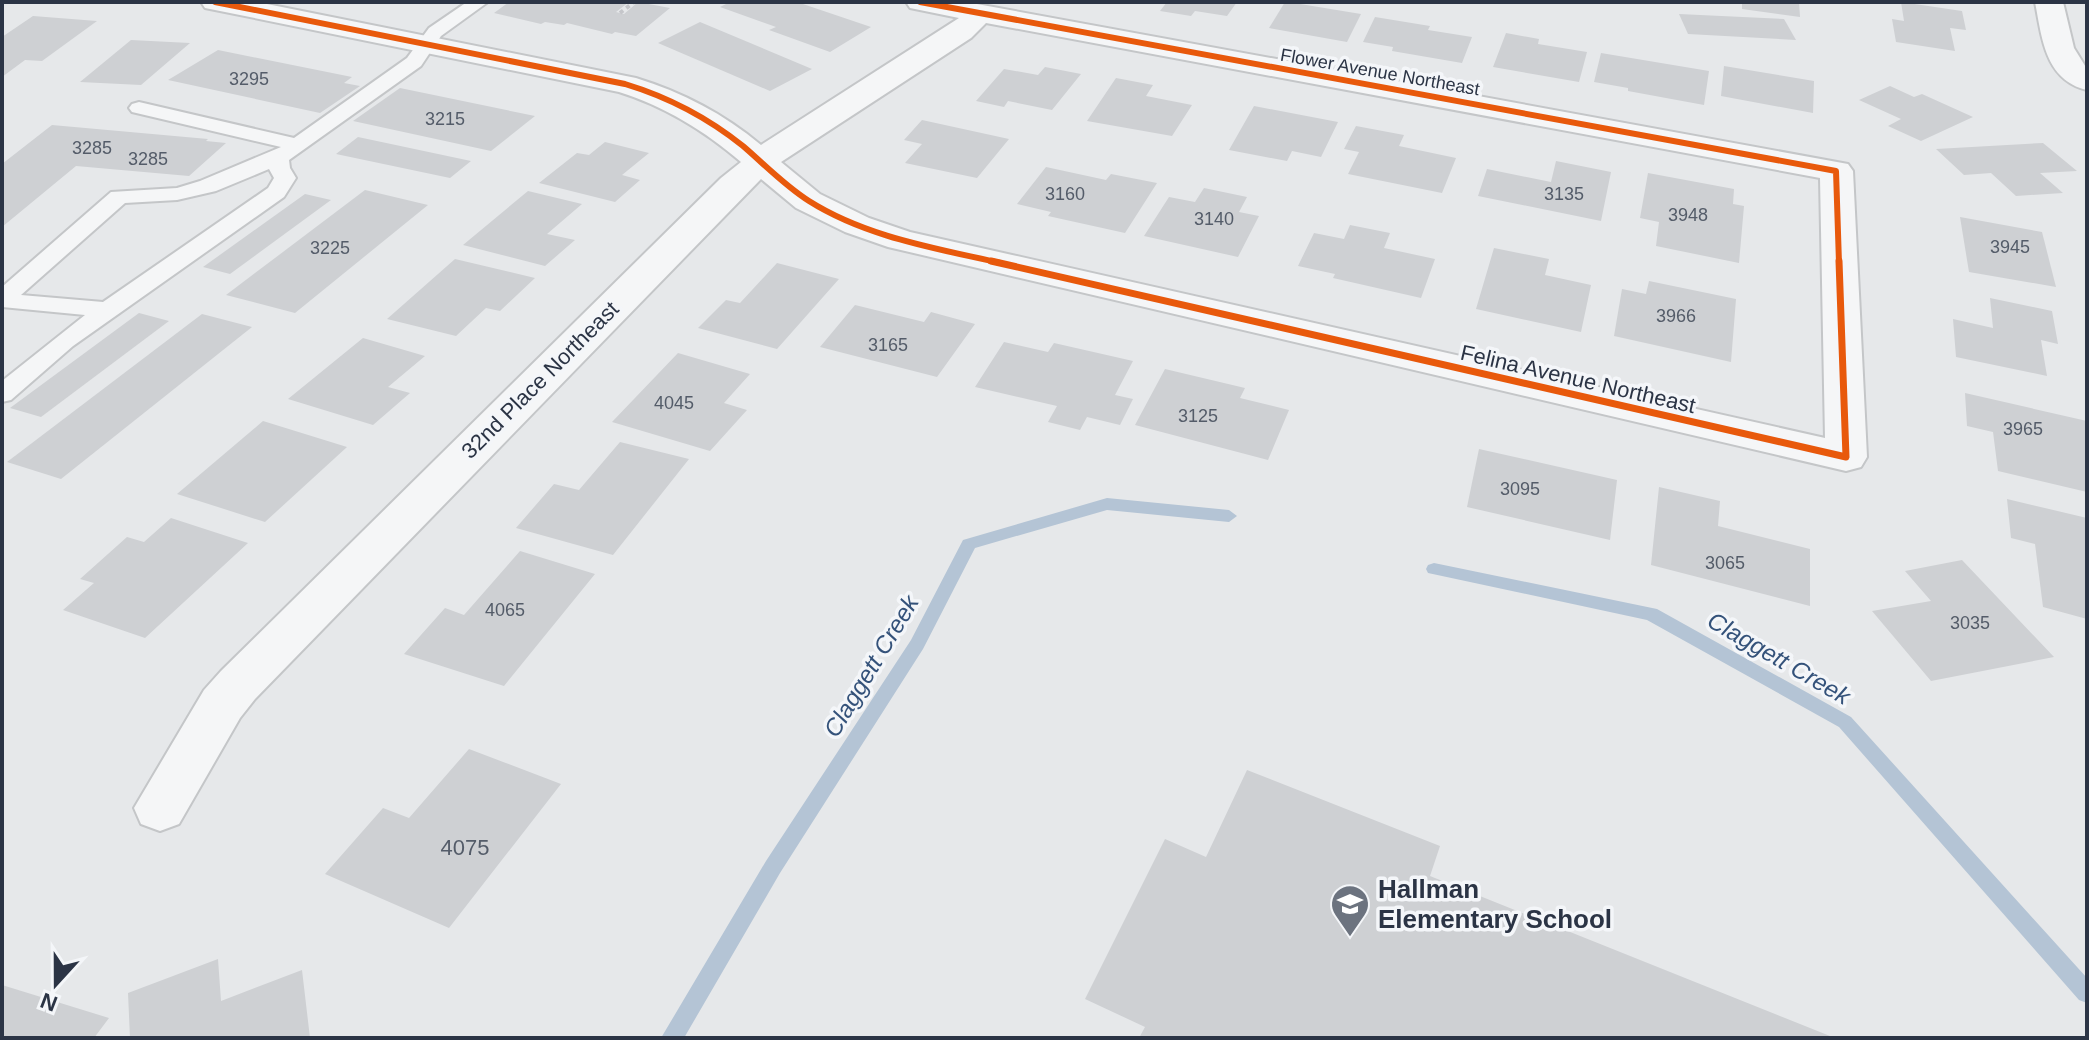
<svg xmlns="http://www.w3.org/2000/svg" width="2089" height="1040" viewBox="0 0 2089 1040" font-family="Helvetica,sans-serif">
	<rect width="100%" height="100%" fill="#e6e8ea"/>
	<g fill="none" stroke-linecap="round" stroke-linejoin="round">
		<g fill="#b4c4d5" fill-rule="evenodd">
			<polygon points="1107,498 1229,510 1237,516 1229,522 1107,510 975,548 923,649 780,873 684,1038 661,1038 766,861 911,640 963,540"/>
			<polygon points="1434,563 1657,609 1851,717 2087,978 2087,1003 2079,1000 1839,727 1647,620 1428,573 1426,569 1428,565"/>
		</g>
	</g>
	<g fill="#ced0d3">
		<polygon points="509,2 629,2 616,12 624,14 638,2 670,8 636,36 615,32 612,34 567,23 564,25 545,22 541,24 494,13"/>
		<polygon points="730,2 797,2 871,27 830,52 769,30 776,27 720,7"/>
		<polygon points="1167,2 1237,2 1227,16 1195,11 1191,16 1160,11"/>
		<polygon points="1285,2 1288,2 1361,14 1347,42 1269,28"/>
		<polygon points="1742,2 1799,2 1800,17 1742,9"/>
		<polygon points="1901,2 1962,11 1966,30 1950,28 1955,51 1896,42 1892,19 1904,21"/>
		<polygon points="1679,14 1784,19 1796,40 1688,34"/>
		<polygon points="33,16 97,21 42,61 25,60 2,77 2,37"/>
		<polygon points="1375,17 1430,26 1428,30 1472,37 1462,63 1392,51 1393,47 1363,42"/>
		<polygon points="700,22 812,69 770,91 658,43"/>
		<polygon points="1506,33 1539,39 1538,44 1587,52 1579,82 1493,67"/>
		<polygon points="131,40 190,43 141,85 80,82"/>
		<polygon points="218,50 352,77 344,83 360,86 320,113 168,80"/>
		<polygon points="1601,53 1709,71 1704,105 1628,91 1628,88 1594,82"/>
		<polygon points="1724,66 1814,81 1813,113 1721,96"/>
		<polygon points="1045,67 1081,74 1052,110 1008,101 1004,107 976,101 1004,69 1038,75"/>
		<polygon points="1116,78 1153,85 1146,96 1192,105 1172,136 1087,121"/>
		<polygon points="1890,86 1914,97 1922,94 1973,117 1921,141 1888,126 1901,119 1859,100"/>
		<polygon points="400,88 535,116 491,151 353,121"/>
		<polygon points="1254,106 1338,122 1321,157 1292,151 1287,161 1229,150"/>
		<polygon points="922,120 1009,139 977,178 905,163 922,144 904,140"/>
		<polygon points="52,125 208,139 206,141 226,143 189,176 76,166 2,227 2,164"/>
		<polygon points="1356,126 1404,135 1399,146 1456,158 1442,193 1348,174 1359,152 1344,149"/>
		<polygon points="358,137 471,161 450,178 336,154"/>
		<polygon points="605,142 649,153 622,175 640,180 615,202 539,183 577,153 589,155"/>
		<polygon points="2043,143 2077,171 2040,173 2063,193 2016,196 1991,173 1964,175 1936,149"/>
		<polygon points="1556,161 1611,172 1601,221 1478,196 1487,169 1551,182"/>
		<polygon points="1046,167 1106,180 1111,174 1157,183 1125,233 1048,216 1051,212 1017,204"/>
		<polygon points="1648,173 1734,189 1733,204 1744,206 1739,263 1656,246 1659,222 1640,218"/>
		<polygon points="1204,188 1247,197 1239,212 1259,216 1238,257 1144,236 1169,197 1195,202"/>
		<polygon points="365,190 428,205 295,313 226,295"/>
		<polygon points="528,191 582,204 547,234 575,240 545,266 463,245"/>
		<polygon points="305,194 331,200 230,274 203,267"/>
		<polygon points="1960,217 2042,232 2056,287 1969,272"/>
		<polygon points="1350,225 1390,233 1384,248 1435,259 1421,298 1333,278 1335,274 1298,266 1314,233 1344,239"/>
		<polygon points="1494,248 1549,259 1545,275 1591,285 1581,332 1476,309"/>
		<polygon points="455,259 535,278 500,311 486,308 456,336 387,319"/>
		<polygon points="777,263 839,279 777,349 698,328 726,300 740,303"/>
		<polygon points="1649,281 1736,299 1731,362 1614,336 1622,289 1646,294"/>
		<polygon points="1990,298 2052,311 2058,344 2041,340 2047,376 1956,357 1953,319 1993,328"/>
		<polygon points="855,305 924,322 931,312 975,324 937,377 820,347"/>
		<polygon points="139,313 169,321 41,417 10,408"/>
		<polygon points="202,314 252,327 61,479 7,462"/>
		<polygon points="363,338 425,356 388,387 410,393 373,425 288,399"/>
		<polygon points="1004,342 1048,352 1054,343 1133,361 1115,395 1133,399 1120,425 1087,417 1080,430 1048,422 1057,406 975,387"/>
		<polygon points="678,353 750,374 724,403 747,410 710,451 612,422"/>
		<polygon points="1165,369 1245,388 1240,398 1289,410 1268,460 1135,425"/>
		<polygon points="1965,393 2087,421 2087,492 1998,471 1993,432 1967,426"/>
		<polygon points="263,421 347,447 265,522 177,494"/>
		<polygon points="620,442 689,459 613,555 516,528 554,484 579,490"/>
		<polygon points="1479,449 1617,480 1610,540 1467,507"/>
		<polygon points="1659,487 1720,501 1718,526 1810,549 1810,606 1651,565"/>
		<polygon points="2007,499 2087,518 2087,619 2043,607 2035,544 2011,538"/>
		<polygon points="171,518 248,543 145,638 63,610 94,583 80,579 127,537 144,542"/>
		<polygon points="520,551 595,574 504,686 404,654 445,608 464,615"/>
		<polygon points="1962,560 2054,657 1931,681 1872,611 1931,601 1905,571"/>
		<polygon points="469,749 561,784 449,928 325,874 383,808 409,818"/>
		<polygon points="1247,770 1440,846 1430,876 1835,1038 1139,1038 1145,1027 1085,999 1165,839 1206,857"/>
		<polygon points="218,959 221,1001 302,970 310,1038 130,1038 128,993"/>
		<polygon points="2,985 109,1018 94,1038 2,1038"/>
	</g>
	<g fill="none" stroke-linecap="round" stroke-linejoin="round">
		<g stroke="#c4c6c8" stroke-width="4">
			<path id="lane" d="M467,2h21l-47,34 -20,30 -132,94 1,8 6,10 -12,19 -211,149 -62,54 -9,2v-21l83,-66 -83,-8v-20l109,-95 66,-4 23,-7 81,-34 -149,-35 -3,-4 3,-4 7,-2 155,36 113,-80 22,-30zM269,169l5,9 -6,10 -165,114 -82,-7 104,-92 52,-3 39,-9z"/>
		</g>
		<g stroke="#c4c6c8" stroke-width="4">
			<g id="street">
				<path d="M201,2h56l379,76c46,14 88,36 125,67l198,-127 -49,-10 -4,-6h60l882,162 5,7 14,286 -6,10 -15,4 -958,-224 -43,-15 -49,-24 -35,-29 -506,520 -15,19 -61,106 -19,7 -19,-7 -7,-16 70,-118 17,-19 500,-493 20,-16c-36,-31 -77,-56 -122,-70l-404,-82 -10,-2zM986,23l834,155 5,260 -915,-206 -41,-14 -49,-24 -39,-32 190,-124z"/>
				<path d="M2035,2h28l11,46 13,21v21c-42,-10 -45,-52 -52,-88z"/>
			</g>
		</g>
		<polyline stroke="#c5c6ca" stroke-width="4" stroke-dasharray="4 4" stroke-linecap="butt" points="620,13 634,2"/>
		<use href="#lane" fill="#f5f6f7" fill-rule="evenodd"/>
		<use href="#street" fill="#f5f6f7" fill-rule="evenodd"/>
		<g stroke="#f4f6f9" stroke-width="10">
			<g id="cycleway-far1">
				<path d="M215,2l410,82c43,13 83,34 118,62 21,18 42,40 66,55 57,36 126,47 191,62"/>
				<polyline points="920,2 1836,171 1839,263"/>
			</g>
		</g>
		<g stroke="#f4f6f9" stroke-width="12">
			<polyline id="cycleway" points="991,261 1846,457 1839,261"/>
		</g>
		<use href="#cycleway-far1" stroke="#e8590c" stroke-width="6"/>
		<use href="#cycleway" stroke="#e8590c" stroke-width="7"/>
	</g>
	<defs>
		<g id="school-pin" transform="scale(2)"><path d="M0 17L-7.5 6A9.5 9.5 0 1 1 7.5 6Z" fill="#6c737f" stroke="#f4f6f9"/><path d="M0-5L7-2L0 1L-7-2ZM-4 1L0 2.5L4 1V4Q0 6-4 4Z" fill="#fff"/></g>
	</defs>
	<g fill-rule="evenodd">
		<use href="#school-pin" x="1350" y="904"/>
	</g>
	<g text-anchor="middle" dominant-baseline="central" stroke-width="7" stroke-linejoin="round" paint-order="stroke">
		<g font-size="18" fill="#2b3445" stroke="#f4f6f9">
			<text transform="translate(1380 72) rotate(10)">Flower Avenue Northeast</text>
		</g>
		<g font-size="18" fill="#545c69">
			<text x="249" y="79">3295</text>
			<text x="445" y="119">3215</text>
			<text x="92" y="148">3285</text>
			<text x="148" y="159">3285</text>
			<text x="1065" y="194">3160</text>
			<text x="1564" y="194">3135</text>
			<text x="1688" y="215">3948</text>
			<text x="1214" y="219">3140</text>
			<text x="2010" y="247">3945</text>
			<text x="330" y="248">3225</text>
			<text x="1676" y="316">3966</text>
			<text x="888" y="345">3165</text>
			<text x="674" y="403">4045</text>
			<text x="1198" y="416">3125</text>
			<text x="2023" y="429">3965</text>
			<text x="1520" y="489">3095</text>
			<text x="1725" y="563">3065</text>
			<text x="505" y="610">4065</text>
			<text x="1970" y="623">3035</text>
		</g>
		<g font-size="22" fill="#2b3445" stroke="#f4f6f9">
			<text transform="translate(1578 379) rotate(13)">Felina Avenue Northeast</text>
			<text transform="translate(540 380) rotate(-45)">32nd Place Northeast</text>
		</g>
		<g font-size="22" fill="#545c69">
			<text x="465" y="847">4075</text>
		</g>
		<g font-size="24" font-style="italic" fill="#34527a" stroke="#f4f6f9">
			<text transform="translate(1779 658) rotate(30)">Claggett Creek</text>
			<text transform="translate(871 666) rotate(-59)">Claggett Creek</text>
		</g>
		<g font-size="26" font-weight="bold" fill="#2b3445" stroke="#f4f6f9" text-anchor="start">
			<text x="1378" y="889">Hallman<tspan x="1378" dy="30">Elementary School</tspan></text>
		</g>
	</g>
	<rect width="2089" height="1040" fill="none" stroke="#2b3445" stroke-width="8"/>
	<g transform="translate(56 984) rotate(201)" stroke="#f4f6f9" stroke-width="6" paint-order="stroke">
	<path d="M0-6L14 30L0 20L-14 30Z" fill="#2b3445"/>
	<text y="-12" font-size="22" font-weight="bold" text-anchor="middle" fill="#2b3445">N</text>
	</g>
</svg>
